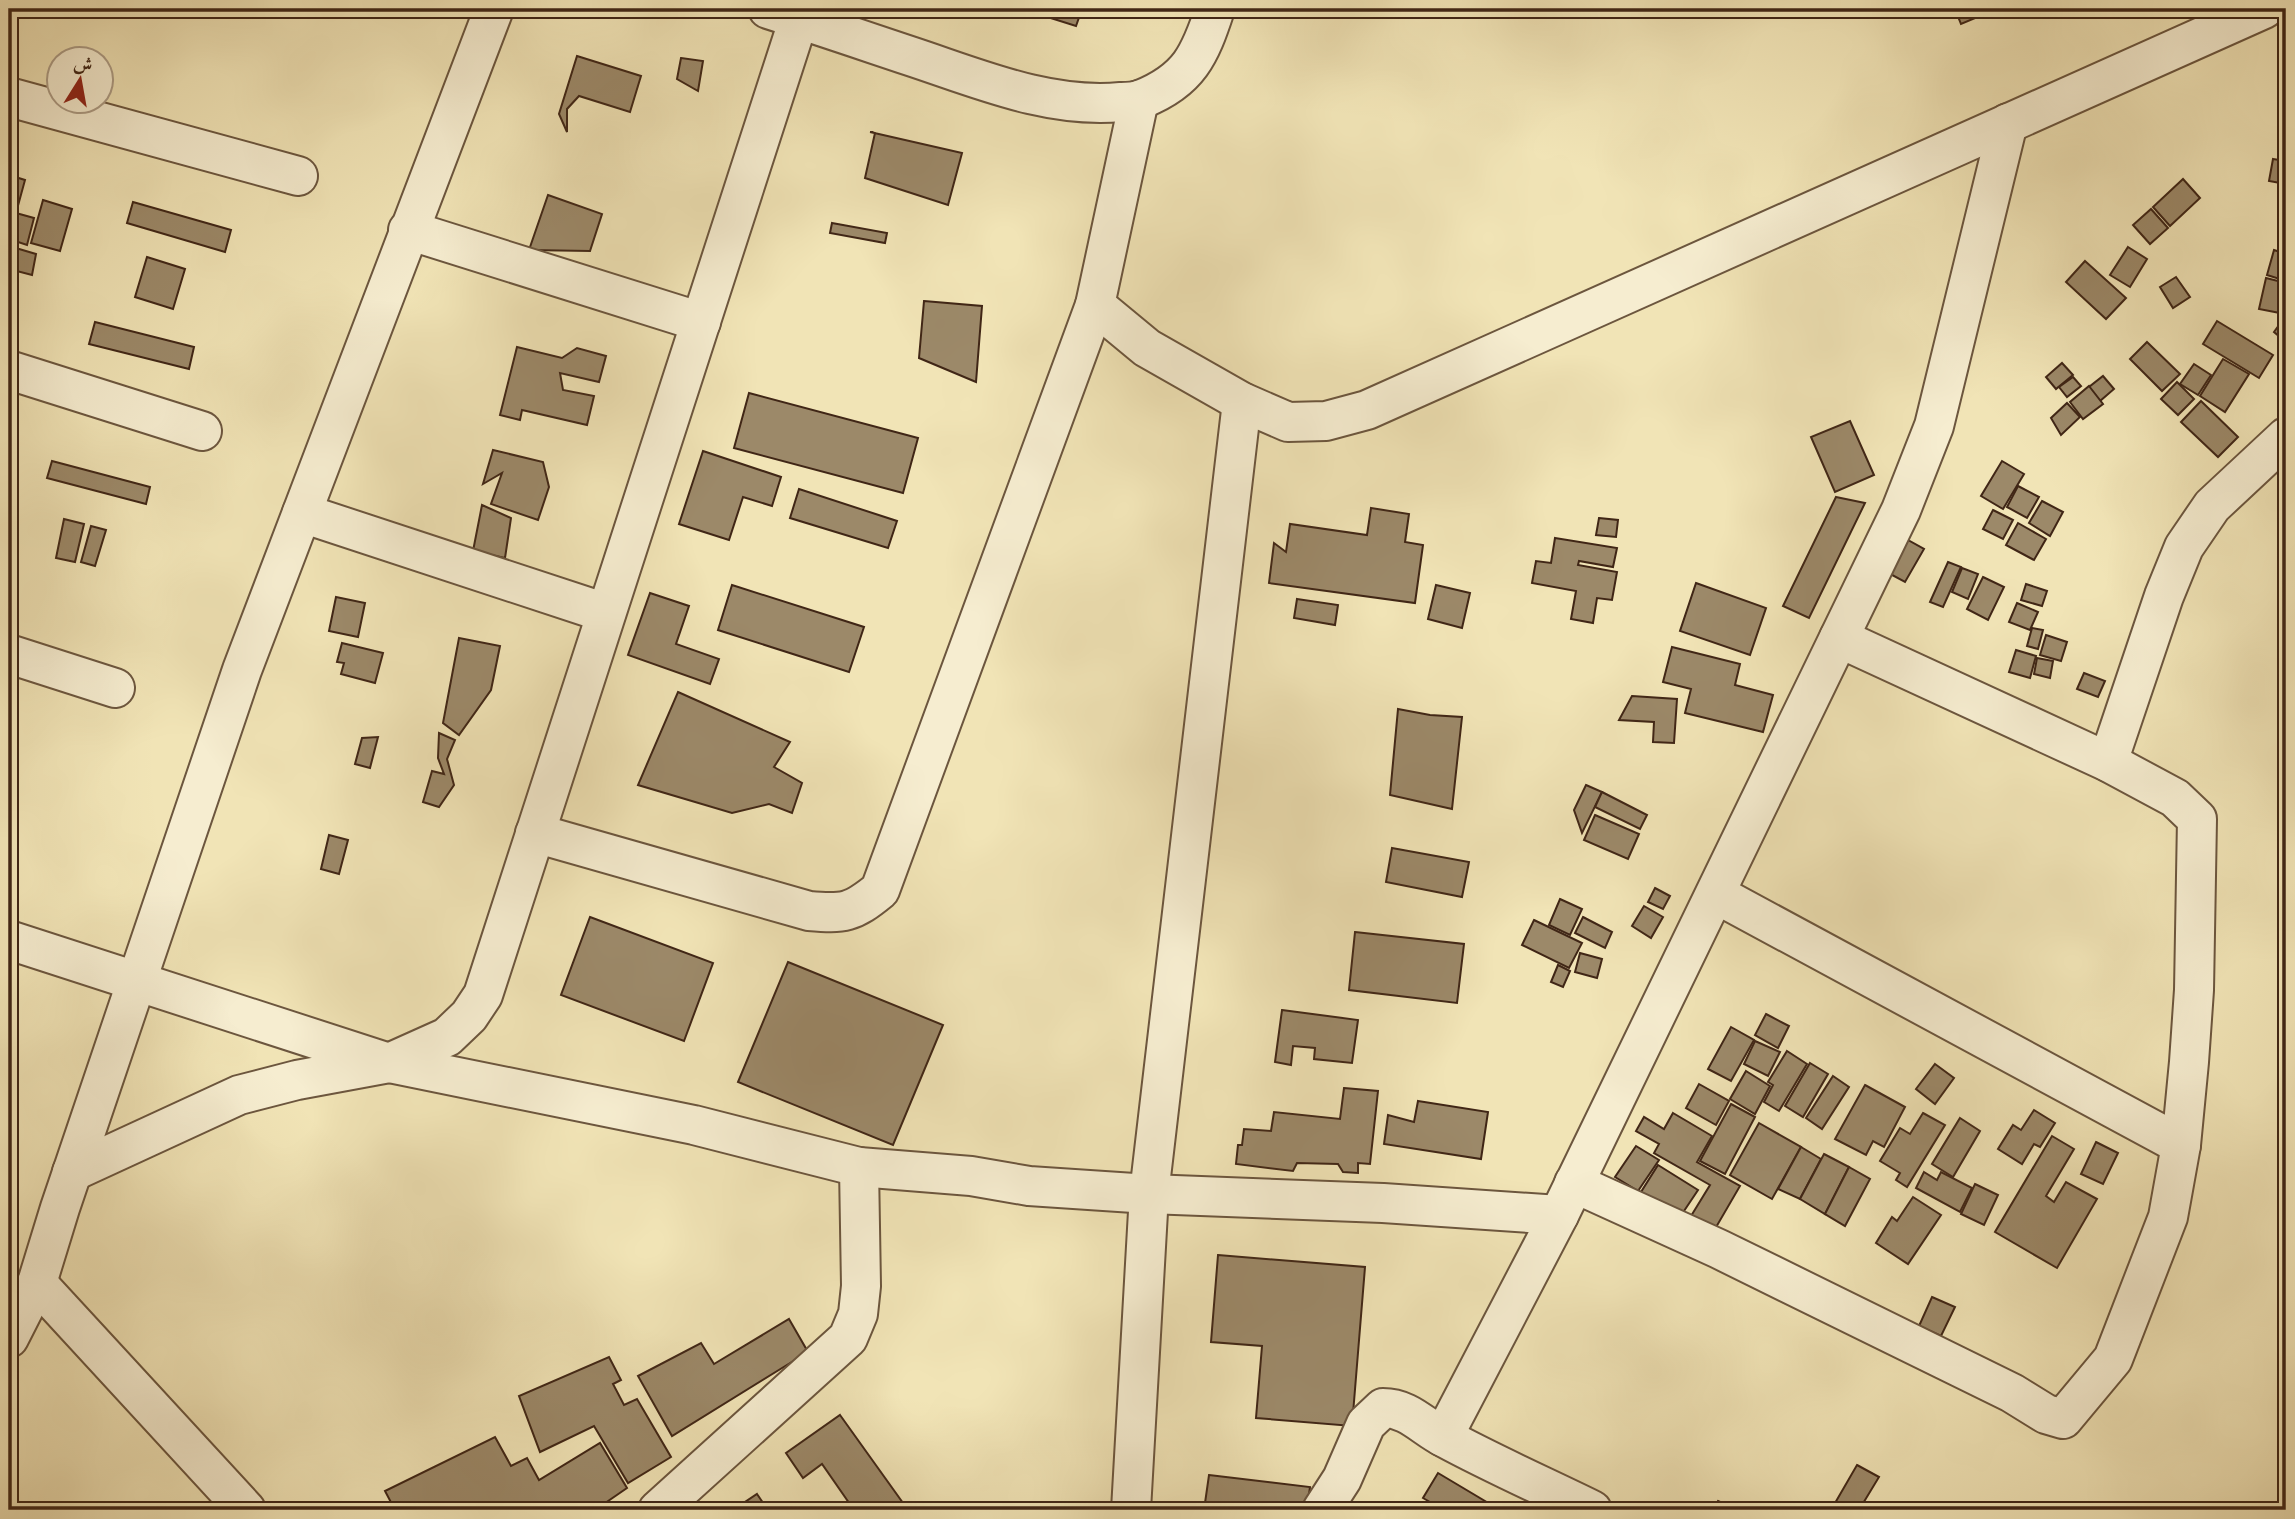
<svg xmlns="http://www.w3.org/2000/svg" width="2295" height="1519" viewBox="0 0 2295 1519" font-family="Vollkorn,Amiri,serif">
	<rect width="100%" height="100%" fill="#f1e4b6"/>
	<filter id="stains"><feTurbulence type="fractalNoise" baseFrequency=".00286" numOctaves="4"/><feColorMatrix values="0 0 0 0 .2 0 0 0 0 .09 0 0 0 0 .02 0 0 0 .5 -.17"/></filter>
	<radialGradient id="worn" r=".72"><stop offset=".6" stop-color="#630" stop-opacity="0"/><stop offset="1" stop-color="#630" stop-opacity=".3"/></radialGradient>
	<g fill="#9c8969" stroke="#402616" stroke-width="2">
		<polygon points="1022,9 1082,9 1076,26"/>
		<polygon points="1955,9 1991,9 1992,11 1961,24"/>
		<polygon points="577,56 641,76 630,112 579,96 567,109 567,132 559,114"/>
		<polygon points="681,58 703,61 698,91 677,79"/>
		<polygon points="870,132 962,153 948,205 865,178 875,133"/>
		<polygon points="2273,159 2286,161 2286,184 2269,181"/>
		<polygon points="9,175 25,180 16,213 34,218 27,245 9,239"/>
		<polygon points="2183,179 2200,198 2170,226 2153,207"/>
		<polygon points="548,195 602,214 590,251 529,250"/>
		<polygon points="2285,196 2286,197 2286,222 2279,220"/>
		<polygon points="43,200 72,209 60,251 31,243"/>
		<polygon points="133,202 231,230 225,252 127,223"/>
		<polygon points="2151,209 2168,228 2150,244 2133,225"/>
		<polygon points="832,223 887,233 885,243 830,233"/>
		<polygon points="9,246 36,254 32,275 9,269"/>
		<polygon points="2128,247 2147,259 2130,287 2110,275"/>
		<polygon points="2274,250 2286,254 2286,281 2267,275"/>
		<polygon points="147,257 185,269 173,309 135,297"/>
		<polygon points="2085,261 2126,298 2106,319 2066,282"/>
		<polygon points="2176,277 2190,297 2173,308 2160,287"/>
		<polygon points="2266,278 2286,283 2280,313 2259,309"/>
		<polygon points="924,301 982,306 976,382 919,358"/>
		<polygon points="2284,318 2286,320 2286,342 2274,332"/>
		<polygon points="2217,321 2273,355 2259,378 2203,344"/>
		<polygon points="95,322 194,347 189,369 89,344"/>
		<polygon points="2147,342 2180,374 2162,391 2130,359"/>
		<polygon points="517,347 562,358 577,348 606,356 599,382 560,373 563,390 594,396 587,425 522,410 520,420 500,415"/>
		<polygon points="2223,359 2249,374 2225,412 2200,396"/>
		<polygon points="2062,363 2073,375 2056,389 2046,377"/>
		<polygon points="2194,364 2211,375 2198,395 2180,384"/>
		<polygon points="2103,376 2114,389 2100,401 2089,387"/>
		<polygon points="2073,377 2081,386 2067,397 2059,387"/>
		<polygon points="2177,382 2194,399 2178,415 2161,399"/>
		<polygon points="2089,386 2103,404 2083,419 2070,402"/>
		<polygon points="749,393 918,438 903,493 734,448"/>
		<polygon points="2201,401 2238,437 2218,457 2181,422"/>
		<polygon points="2067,403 2080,417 2061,435 2051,418"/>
		<polygon points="1850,421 1874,475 1835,492 1811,437"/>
		<polygon points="493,450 543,462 549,487 538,520 491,504 502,473 483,484"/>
		<polygon points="703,451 781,477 772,506 743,497 729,540 679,524"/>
		<polygon points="52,461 150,487 146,504 47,478"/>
		<polygon points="2002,461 2024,474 2003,509 1981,496"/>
		<polygon points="2018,486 2039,497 2027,518 2007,507"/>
		<polygon points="799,489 897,521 888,548 790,518"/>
		<polygon points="1836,497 1865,503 1809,618 1783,606"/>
		<polygon points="2042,501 2063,512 2050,536 2029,523"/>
		<polygon points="482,505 511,518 505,558 473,551"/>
		<polygon points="1371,508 1409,514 1405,542 1423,545 1415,603 1269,583 1274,543 1286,552 1290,524 1367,535"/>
		<polygon points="1993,510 2013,520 2003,539 1983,529"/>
		<polygon points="1599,518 1618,520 1616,537 1596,535"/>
		<polygon points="64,519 84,524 75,562 56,558"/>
		<polygon points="2018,523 2046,539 2034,560 2006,545"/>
		<polygon points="91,526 106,530 95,566 81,562"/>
		<polygon points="1899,535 1924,549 1905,582 1881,569"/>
		<polygon points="1555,538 1617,548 1613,567 1579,561 1578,565 1617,572 1612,600 1597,598 1593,623 1571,619 1576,591 1532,583 1536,561 1551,563"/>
		<polygon points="1948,562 1961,567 1943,607 1930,602"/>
		<polygon points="1962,568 1978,574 1968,599 1952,592"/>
		<polygon points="1983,577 2004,587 1988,620 1967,609"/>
		<polygon points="1696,583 1766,608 1750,655 1680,631"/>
		<polygon points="2026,584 2047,591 2042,606 2021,600"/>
		<polygon points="732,585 864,627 849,672 718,630"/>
		<polygon points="1436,585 1470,593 1462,628 1428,619"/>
		<polygon points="650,593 689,606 676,644 719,659 710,684 628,655"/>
		<polygon points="336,597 365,603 358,637 329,631"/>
		<polygon points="1297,599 1338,605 1335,625 1294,618"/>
		<polygon points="2017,603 2038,612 2030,630 2009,622"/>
		<polygon points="2032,628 2043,630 2038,649 2027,646"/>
		<polygon points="2046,635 2067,642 2061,661 2040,655"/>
		<polygon points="459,638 500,646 491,690 459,735 443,723"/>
		<polygon points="342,643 383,653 375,683 341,674 344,663 337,662"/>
		<polygon points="1672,647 1740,664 1735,685 1773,695 1763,732 1685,713 1691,689 1663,682"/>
		<polygon points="2016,650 2036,656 2030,678 2009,672"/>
		<polygon points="2037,658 2053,661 2050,678 2034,674"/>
		<polygon points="2084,673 2105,681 2098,697 2077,689"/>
		<polygon points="678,692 790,742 774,767 802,783 792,813 769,804 732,813 638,785"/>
		<polygon points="1632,696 1677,699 1674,743 1653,742 1654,722 1619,720"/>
		<polygon points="1398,709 1430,715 1462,717 1452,809 1390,795"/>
		<polygon points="439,733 455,740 447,759 454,785 439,807 423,802 432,771 444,774 438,758"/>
		<polygon points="378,737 370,768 355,764 362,738"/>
		<polygon points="1586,785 1602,792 1582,833 1574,810"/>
		<polygon points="1602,792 1647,815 1640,829 1595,807"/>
		<polygon points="1595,815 1639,834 1628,859 1584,840"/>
		<polygon points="329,835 348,840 339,874 321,869"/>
		<polygon points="1392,848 1469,862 1462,897 1386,882"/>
		<polygon points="1655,888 1670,896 1663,909 1648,902"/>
		<polygon points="1560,899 1582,909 1570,935 1549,925"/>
		<polygon points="1644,906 1663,917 1651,938 1632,926"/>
		<polygon points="590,917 713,963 684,1041 561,995"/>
		<polygon points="1583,917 1612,932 1605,948 1575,933"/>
		<polygon points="1534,920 1582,943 1569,968 1522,945"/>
		<polygon points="1355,932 1464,944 1457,1003 1349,990"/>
		<polygon points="1580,953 1602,959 1597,978 1575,972"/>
		<polygon points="788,962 943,1025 893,1145 738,1082"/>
		<polygon points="1558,965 1570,971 1563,987 1551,982"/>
		<polygon points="1282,1010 1358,1020 1352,1063 1314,1059 1315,1048 1293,1046 1291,1065 1275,1062"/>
		<polygon points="1766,1014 1789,1026 1778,1048 1755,1035"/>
		<polygon points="1731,1027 1754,1040 1731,1081 1708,1069"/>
		<polygon points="1755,1041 1780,1052 1768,1076 1744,1064"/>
		<polygon points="1787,1051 1807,1064 1779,1111 1764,1102 1773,1085 1768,1082"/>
		<polygon points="1810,1063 1828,1074 1803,1117 1785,1106"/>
		<polygon points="1935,1064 1954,1078 1935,1104 1916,1089"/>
		<polygon points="1746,1071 1770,1086 1755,1114 1730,1099"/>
		<polygon points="1833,1076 1849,1087 1822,1129 1806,1118"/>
		<polygon points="1699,1084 1729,1101 1716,1125 1686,1108"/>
		<polygon points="1865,1085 1905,1107 1884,1147 1873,1141 1866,1155 1835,1139"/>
		<polygon points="1344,1088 1378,1091 1370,1164 1358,1163 1358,1173 1343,1172 1338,1164 1297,1163 1293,1171 1236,1164 1238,1145 1242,1145 1244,1129 1271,1131 1274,1112 1340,1119"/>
		<polygon points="1418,1101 1488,1112 1481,1159 1384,1144 1388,1115 1414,1122"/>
		<polygon points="1731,1104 1755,1117 1725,1174 1700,1161"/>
		<polygon points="2034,1110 2055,1123 2040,1147 2034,1144 2022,1164 1998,1149 2013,1125 2021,1130"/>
		<polygon points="1673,1113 1712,1136 1697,1162 1740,1186 1715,1229 1691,1216 1710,1185 1654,1153 1659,1144 1636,1131 1644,1117 1664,1129"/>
		<polygon points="1923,1113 1945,1125 1907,1187 1896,1180 1900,1173 1880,1161 1900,1128 1910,1134"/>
		<polygon points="1960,1118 1980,1131 1953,1177 1932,1164"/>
		<polygon points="1759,1123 1801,1147 1772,1199 1730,1175"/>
		<polygon points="2052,1136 2074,1149 2046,1196 2054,1202 2066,1182 2097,1199 2057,1268 1995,1232"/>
		<polygon points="2096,1142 2118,1153 2103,1184 2081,1174"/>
		<polygon points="1636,1146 1659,1160 1638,1191 1615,1177"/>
		<polygon points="1801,1147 1821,1159 1800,1199 1778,1189"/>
		<polygon points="1824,1154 1849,1167 1825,1214 1800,1199"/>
		<polygon points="1658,1165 1698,1190 1680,1217 1641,1192"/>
		<polygon points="1849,1167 1870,1179 1845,1226 1825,1214"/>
		<polygon points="1924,1172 1937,1180 1941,1172 1972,1188 1960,1212 1916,1188"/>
		<polygon points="1975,1184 1998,1195 1984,1225 1961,1214"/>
		<polygon points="1913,1197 1941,1215 1908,1264 1876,1243 1892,1217 1897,1221"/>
		<polygon points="1218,1255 1365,1267 1352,1426 1256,1418 1262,1346 1211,1342"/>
		<polygon points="1932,1297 1955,1307 1941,1336 1919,1326"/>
		<polygon points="789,1319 808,1352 672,1436 638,1376 701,1343 714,1364"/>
		<polygon points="609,1357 621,1380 613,1384 624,1405 637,1399 671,1457 628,1483 594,1426 540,1452 519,1396"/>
		<polygon points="840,1415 908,1510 854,1510 822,1464 803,1478 786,1453"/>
		<polygon points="495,1437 511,1466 527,1458 539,1480 600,1443 627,1488 595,1510 395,1510 385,1491"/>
		<polygon points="1857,1465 1879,1477 1859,1510 1831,1510"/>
		<polygon points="1438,1473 1500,1510 1444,1510 1423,1498"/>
		<polygon points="1209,1475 1310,1487 1307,1510 1204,1510"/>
		<polygon points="757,1494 768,1510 733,1510"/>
		<polygon points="1718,1501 1737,1510 1714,1510"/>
	</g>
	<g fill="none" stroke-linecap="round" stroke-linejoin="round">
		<g stroke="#6c563e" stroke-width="42">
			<g id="minor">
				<polyline points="9,97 298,176"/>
				<polyline points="408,230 701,322"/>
				<polyline points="9,370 202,431"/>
				<polyline points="302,513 606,613"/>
				<polyline points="9,654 115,688"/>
				<polyline points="2108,762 2164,596 2184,547 2212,506 2286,437"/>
				<path d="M535,833l274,78c35,3 43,2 71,-21l215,-585"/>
				<polyline points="1716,894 2181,1145"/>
				<polyline points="9,940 389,1063 694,1125 859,1167 971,1176 1029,1186 1149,1194 1383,1203 1559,1215"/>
				<polyline points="72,1172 239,1095 297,1080 389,1063 447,1037 469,1016 483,995 802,9"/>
				<polyline points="1574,1183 1719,1249 2012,1393 2046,1414 2063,1419 2113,1359 2168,1217 2181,1145 2189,1062 2194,990 2197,819 2175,798 2108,762 1839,638"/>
				<polyline points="37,1283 246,1510"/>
				<polyline points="1443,1437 1559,1215 1901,510 1934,426 2008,123"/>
				<polyline points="658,1510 848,1338 858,1314 861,1286 859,1167"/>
				<path d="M1322,1510l20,-31 24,-55 17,-16c26,0 40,19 62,30 48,26 98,48 147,72"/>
			</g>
		</g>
		<g stroke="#6c563e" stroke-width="42">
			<g id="tertiary">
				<path d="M768,9c47,15 94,31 142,47 67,22 138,53 211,46 6,0 14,0 21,-3 47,-19 58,-44 73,-90"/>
				<polyline points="1139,100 1095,305 1147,348 1242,402 1288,422 1326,421 1367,410 2264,9"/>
				<polyline points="9,1338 37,1283 60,1208 242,670 494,9"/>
				<polyline points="1131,1510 1149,1194 1242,402"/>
			</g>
		</g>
		<use href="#minor" stroke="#f6edd0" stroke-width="38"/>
		<use href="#tertiary" stroke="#f6edd0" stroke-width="38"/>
	</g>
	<rect width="2295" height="1519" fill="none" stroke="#f1e4b6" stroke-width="35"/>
	<rect x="10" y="10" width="2274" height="1498" fill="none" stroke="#402616" stroke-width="3.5"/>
	<rect x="18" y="18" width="2260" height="1484" fill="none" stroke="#402616" stroke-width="2"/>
	<g transform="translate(80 80) rotate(11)"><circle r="33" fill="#f6edd0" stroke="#ad9d86" stroke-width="2"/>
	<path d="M0-5L12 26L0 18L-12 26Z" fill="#8f2418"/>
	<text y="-10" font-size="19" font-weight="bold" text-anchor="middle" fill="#402616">ش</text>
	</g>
	<rect width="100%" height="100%" filter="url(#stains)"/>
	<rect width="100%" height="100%" fill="url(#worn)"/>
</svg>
